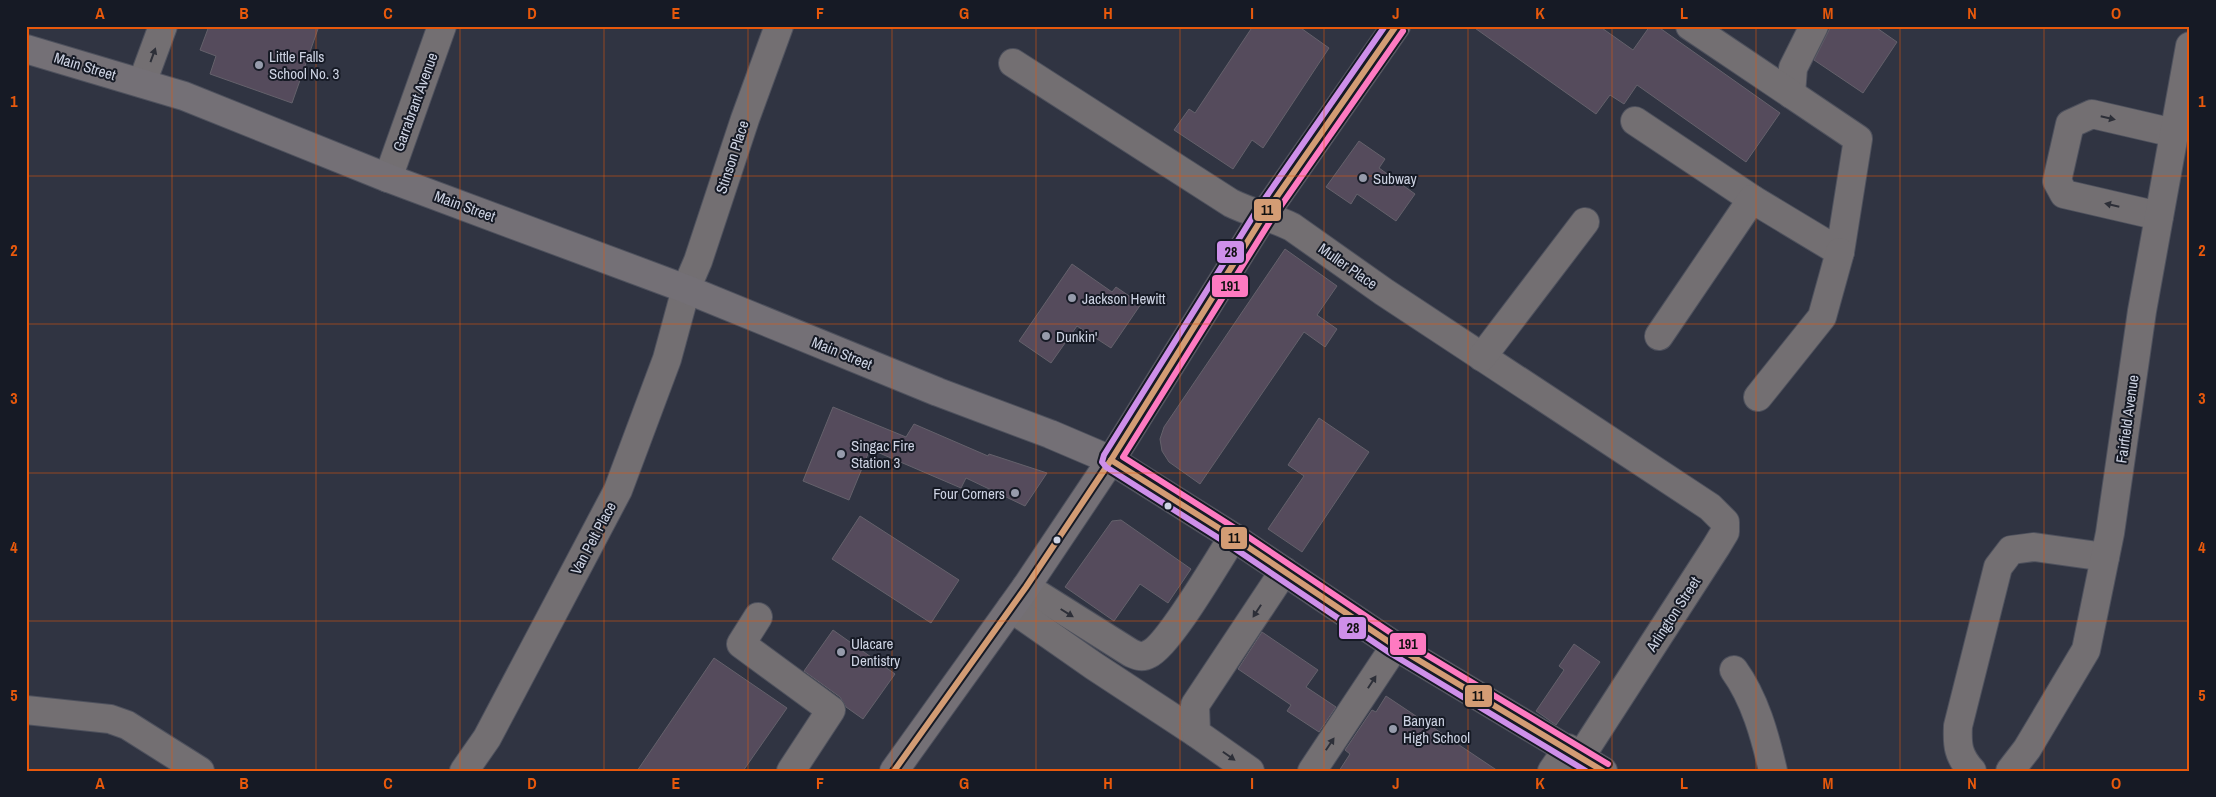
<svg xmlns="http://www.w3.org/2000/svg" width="2216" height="797" viewBox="0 0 2216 797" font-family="'Archivo Narrow',sans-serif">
	<rect width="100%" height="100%" fill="#303442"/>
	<g fill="#554b5c" stroke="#64616b">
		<polygon points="209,26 319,26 292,103 210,74 216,56 200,50"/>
		<polygon points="1253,26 1298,26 1329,48 1263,148 1252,140 1233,169 1174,130 1189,109 1195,113"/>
		<polygon points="1472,26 1599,26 1633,50 1650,26 1657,26 1780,113 1746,162 1637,85 1624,104 1610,95 1596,114"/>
		<polygon points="1831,26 1874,26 1897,42 1863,93 1814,60"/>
		<polygon points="1359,141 1385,159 1379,168 1415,194 1396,221 1357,194 1351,204 1326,187"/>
		<polygon points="1285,249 1337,286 1317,315 1337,329 1325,347 1304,332 1200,484 1169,462 1162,451 1160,439 1164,427"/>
		<polygon points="1072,264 1112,292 1116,287 1141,304 1111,348 1077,326 1051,363 1019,341"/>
		<polygon points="833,407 906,437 914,424 988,456 989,454 1047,473 1025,506 966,478 961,488 870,449 849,500 803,481"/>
		<polygon points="1319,418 1369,452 1302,552 1268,529 1304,476 1288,465"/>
		<polygon points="860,516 959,580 931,623 832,559"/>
		<polygon points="1121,520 1191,569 1168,603 1140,584 1114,621 1065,587 1112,521"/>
		<polygon points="833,630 895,674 863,719 846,707 840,697 804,671"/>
		<polygon points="1262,632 1318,670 1306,687 1336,707 1319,732 1287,711 1291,705 1238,669"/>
		<polygon points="1574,644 1600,662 1556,725 1536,711 1564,670 1559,666"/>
		<polygon points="714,658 787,708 743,771 637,771"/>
		<polygon points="1386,696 1498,771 1339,771 1350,754 1345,750 1372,710 1376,712"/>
	</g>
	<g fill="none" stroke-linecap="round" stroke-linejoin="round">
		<g stroke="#4e515d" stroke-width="30">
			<g id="minor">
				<path d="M1013,63l218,140c20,10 41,14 61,24l92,65 326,215 15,15v10l-9,15 -135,209"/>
				<polyline points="142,83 163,26"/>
				<polyline points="1791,94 1793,68 1814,26"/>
				<polyline points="1635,121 1752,199"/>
				<polyline points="388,178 442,26"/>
				<polyline points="2159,216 2064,194 2057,181 2070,124 2092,114 2174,133"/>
				<polyline points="1659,336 1752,199 1840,252 1858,139 1690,26"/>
				<polyline points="1482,357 1585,222"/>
				<polyline points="1758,397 1822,317 1840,252"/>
				<path d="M1026,587l105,66c7,3 11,5 18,1 20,-9 69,-94 84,-117"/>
				<polyline points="1011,608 1094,666 1196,733"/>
				<polyline points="758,617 741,644 831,710 791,771"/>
				<path d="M1734,670c21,29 31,66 39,101"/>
				<polyline points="26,710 110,719 127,725 200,771"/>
				<polyline points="464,771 487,738 618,490 667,359 686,289 698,261 745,119 779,26"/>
				<polyline points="1250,771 1196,733 1195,705 1284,571"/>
				<polyline points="1312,771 1395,646"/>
				<polyline points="1552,771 1568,748"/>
				<path d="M1972,771c-14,-15 -15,-26 -14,-45l40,-159 13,-17 23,-3 71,10"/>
				<polyline points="2010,771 2027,749 2086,650 2110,533 2142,311 2190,46"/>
			</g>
		</g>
		<g stroke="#4e515d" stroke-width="30">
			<g id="major">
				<polyline points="26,49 184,96 388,178 686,289 938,392 1050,434 1111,460 1233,537 1395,646 1603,771"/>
				<polyline points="894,771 1026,587 1111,460 1264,215 1396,26"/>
			</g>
		</g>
		<use href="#minor" stroke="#736f72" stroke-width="28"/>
		<use href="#major" stroke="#747076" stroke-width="28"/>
		<g stroke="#161a25" stroke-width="10">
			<g id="bus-1">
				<polyline points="1111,460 1233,537 1395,646 1603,771"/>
				<polyline points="894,771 1026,587 1111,460 1264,215 1396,26"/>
			</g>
		</g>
		<g stroke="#161a25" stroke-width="10">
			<polyline id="bus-2" points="1385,26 1257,210 1104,455 1102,462 1106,467 1228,544 1390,653 1586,771"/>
		</g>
		<g stroke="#161a25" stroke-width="10">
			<polyline id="bus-3" points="1403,31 1271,220 1123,457 1238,530 1400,639 1608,764"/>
		</g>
		<use href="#bus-1" stroke="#d39c74" stroke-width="6"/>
		<use href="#bus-2" stroke="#ce8fe9" stroke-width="6"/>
		<use href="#bus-3" stroke="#fe7ac1" stroke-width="6"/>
	</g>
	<defs><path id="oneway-solid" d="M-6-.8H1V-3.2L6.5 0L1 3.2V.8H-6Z" transform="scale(1.25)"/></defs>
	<g fill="#2d2f38">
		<use href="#oneway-solid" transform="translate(153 55) rotate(-70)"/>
		<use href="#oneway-solid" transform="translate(2108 118) rotate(13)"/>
		<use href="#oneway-solid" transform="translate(2112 205) rotate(-167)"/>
		<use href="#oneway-solid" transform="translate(1257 611) rotate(123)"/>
		<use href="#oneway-solid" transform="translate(1067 613) rotate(32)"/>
		<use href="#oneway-solid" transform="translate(1372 682) rotate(-57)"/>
		<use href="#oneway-solid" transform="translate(1330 744) rotate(-56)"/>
		<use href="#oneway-solid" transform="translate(1229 756) rotate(35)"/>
	</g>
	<path fill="none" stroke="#e8590c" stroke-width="1" stroke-opacity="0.55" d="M172,26v745M316,26v745M460,26v745M604,26v745M748,26v745M892,26v745M1036,26v745M1180,26v745M1324,26v745M1468,26v745M1612,26v745M1756,26v745M1900,26v745M2044,26v745M26,176h2164M26,324h2164M26,473h2164M26,621h2164"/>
	<g fill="#969bab" stroke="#161a25" stroke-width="2">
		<circle cx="259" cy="65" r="5"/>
		<circle cx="1363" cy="178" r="5"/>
		<circle cx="1072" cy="298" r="5"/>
		<circle cx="1046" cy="336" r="5"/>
		<circle cx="841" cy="454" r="5"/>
		<circle cx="1015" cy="493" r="5"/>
		<circle cx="841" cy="652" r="5"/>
		<circle cx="1393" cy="729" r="5"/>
	</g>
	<g fill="#cdd3e3" stroke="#161a25" stroke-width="2">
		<circle cx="1168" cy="506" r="4.5"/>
		<circle cx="1057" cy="540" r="4.5"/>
	</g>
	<g text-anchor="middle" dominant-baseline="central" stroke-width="4" stroke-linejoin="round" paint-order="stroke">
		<g font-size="15" fill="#cdd3e3" stroke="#161a25" text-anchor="start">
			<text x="269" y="56">Little Falls<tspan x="269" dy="17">School No. 3</tspan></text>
			<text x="1373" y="178">Subway</text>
			<text x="1082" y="298">Jackson Hewitt</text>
			<text x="1056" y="336">Dunkin'</text>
			<text x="851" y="445">Singac Fire<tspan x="851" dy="17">Station 3</tspan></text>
			<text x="1005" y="493" text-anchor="end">Four Corners</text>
			<text x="851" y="643">Ulacare<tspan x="851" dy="17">Dentistry</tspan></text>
			<text x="1403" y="720">Banyan<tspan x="1403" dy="17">High School</tspan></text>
		</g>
		<g font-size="15" fill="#cdd3e3" stroke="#161a25">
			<text transform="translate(85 66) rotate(17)">Main Street</text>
			<text transform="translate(415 102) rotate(-70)">Garrabrant Avenue</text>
			<text transform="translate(732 157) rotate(-72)">Stinson Place</text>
			<text transform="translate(465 206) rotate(20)">Main Street</text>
			<text transform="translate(1348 266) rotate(35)">Muller Place</text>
			<text transform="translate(842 353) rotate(22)">Main Street</text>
			<text transform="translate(2127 419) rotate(-82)">Fairfield Avenue</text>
			<text transform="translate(593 538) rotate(-62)">Van Pelt Place</text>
			<text transform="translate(1673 614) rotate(-57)">Arlington Street</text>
		</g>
	</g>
	<g stroke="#161a25" stroke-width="2">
		<rect x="1253" y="198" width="29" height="24" rx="5" fill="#d39c74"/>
		<rect x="1216" y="240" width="29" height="24" rx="5" fill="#ce8fe9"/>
		<rect x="1211" y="274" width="38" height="24" rx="5" fill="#fe7ac1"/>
		<rect x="1220" y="526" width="28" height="24" rx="5" fill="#d39c74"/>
		<rect x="1338" y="616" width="29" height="24" rx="5" fill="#ce8fe9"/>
		<rect x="1389" y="632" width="38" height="24" rx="5" fill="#fe7ac1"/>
		<rect x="1464" y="684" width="29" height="24" rx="5" fill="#d39c74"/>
	</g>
	<g font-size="14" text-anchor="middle" font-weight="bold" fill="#111">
		<text x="1267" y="215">11</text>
		<text x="1231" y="257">28</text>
		<text x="1230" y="291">191</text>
		<text x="1234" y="543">11</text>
		<text x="1353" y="633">28</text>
		<text x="1408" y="649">191</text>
		<text x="1478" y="701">11</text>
	</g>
	<rect width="2216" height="797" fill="none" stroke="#161a25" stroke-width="55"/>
	<rect x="28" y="28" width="2160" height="742" fill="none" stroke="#e8590c" stroke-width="2"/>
	<g font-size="16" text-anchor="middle" font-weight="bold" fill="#e8590c">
		<text x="100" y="19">A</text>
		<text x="244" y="19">B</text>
		<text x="388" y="19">C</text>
		<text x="532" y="19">D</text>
		<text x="676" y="19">E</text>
		<text x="820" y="19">F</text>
		<text x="964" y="19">G</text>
		<text x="1108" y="19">H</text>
		<text x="1252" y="19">I</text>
		<text x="1396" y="19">J</text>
		<text x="1540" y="19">K</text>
		<text x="1684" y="19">L</text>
		<text x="1828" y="19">M</text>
		<text x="1972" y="19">N</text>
		<text x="2116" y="19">O</text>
		<text x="14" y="107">1</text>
		<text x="2202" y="107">1</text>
		<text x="14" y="256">2</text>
		<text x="2202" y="256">2</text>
		<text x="14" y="404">3</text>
		<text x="2202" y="404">3</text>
		<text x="14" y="553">4</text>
		<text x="2202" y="553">4</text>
		<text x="14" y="701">5</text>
		<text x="2202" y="701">5</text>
		<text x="100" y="789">A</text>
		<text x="244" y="789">B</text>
		<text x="388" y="789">C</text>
		<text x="532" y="789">D</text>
		<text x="676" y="789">E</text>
		<text x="820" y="789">F</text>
		<text x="964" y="789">G</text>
		<text x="1108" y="789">H</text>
		<text x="1252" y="789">I</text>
		<text x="1396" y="789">J</text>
		<text x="1540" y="789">K</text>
		<text x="1684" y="789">L</text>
		<text x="1828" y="789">M</text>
		<text x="1972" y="789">N</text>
		<text x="2116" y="789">O</text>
	</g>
</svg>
